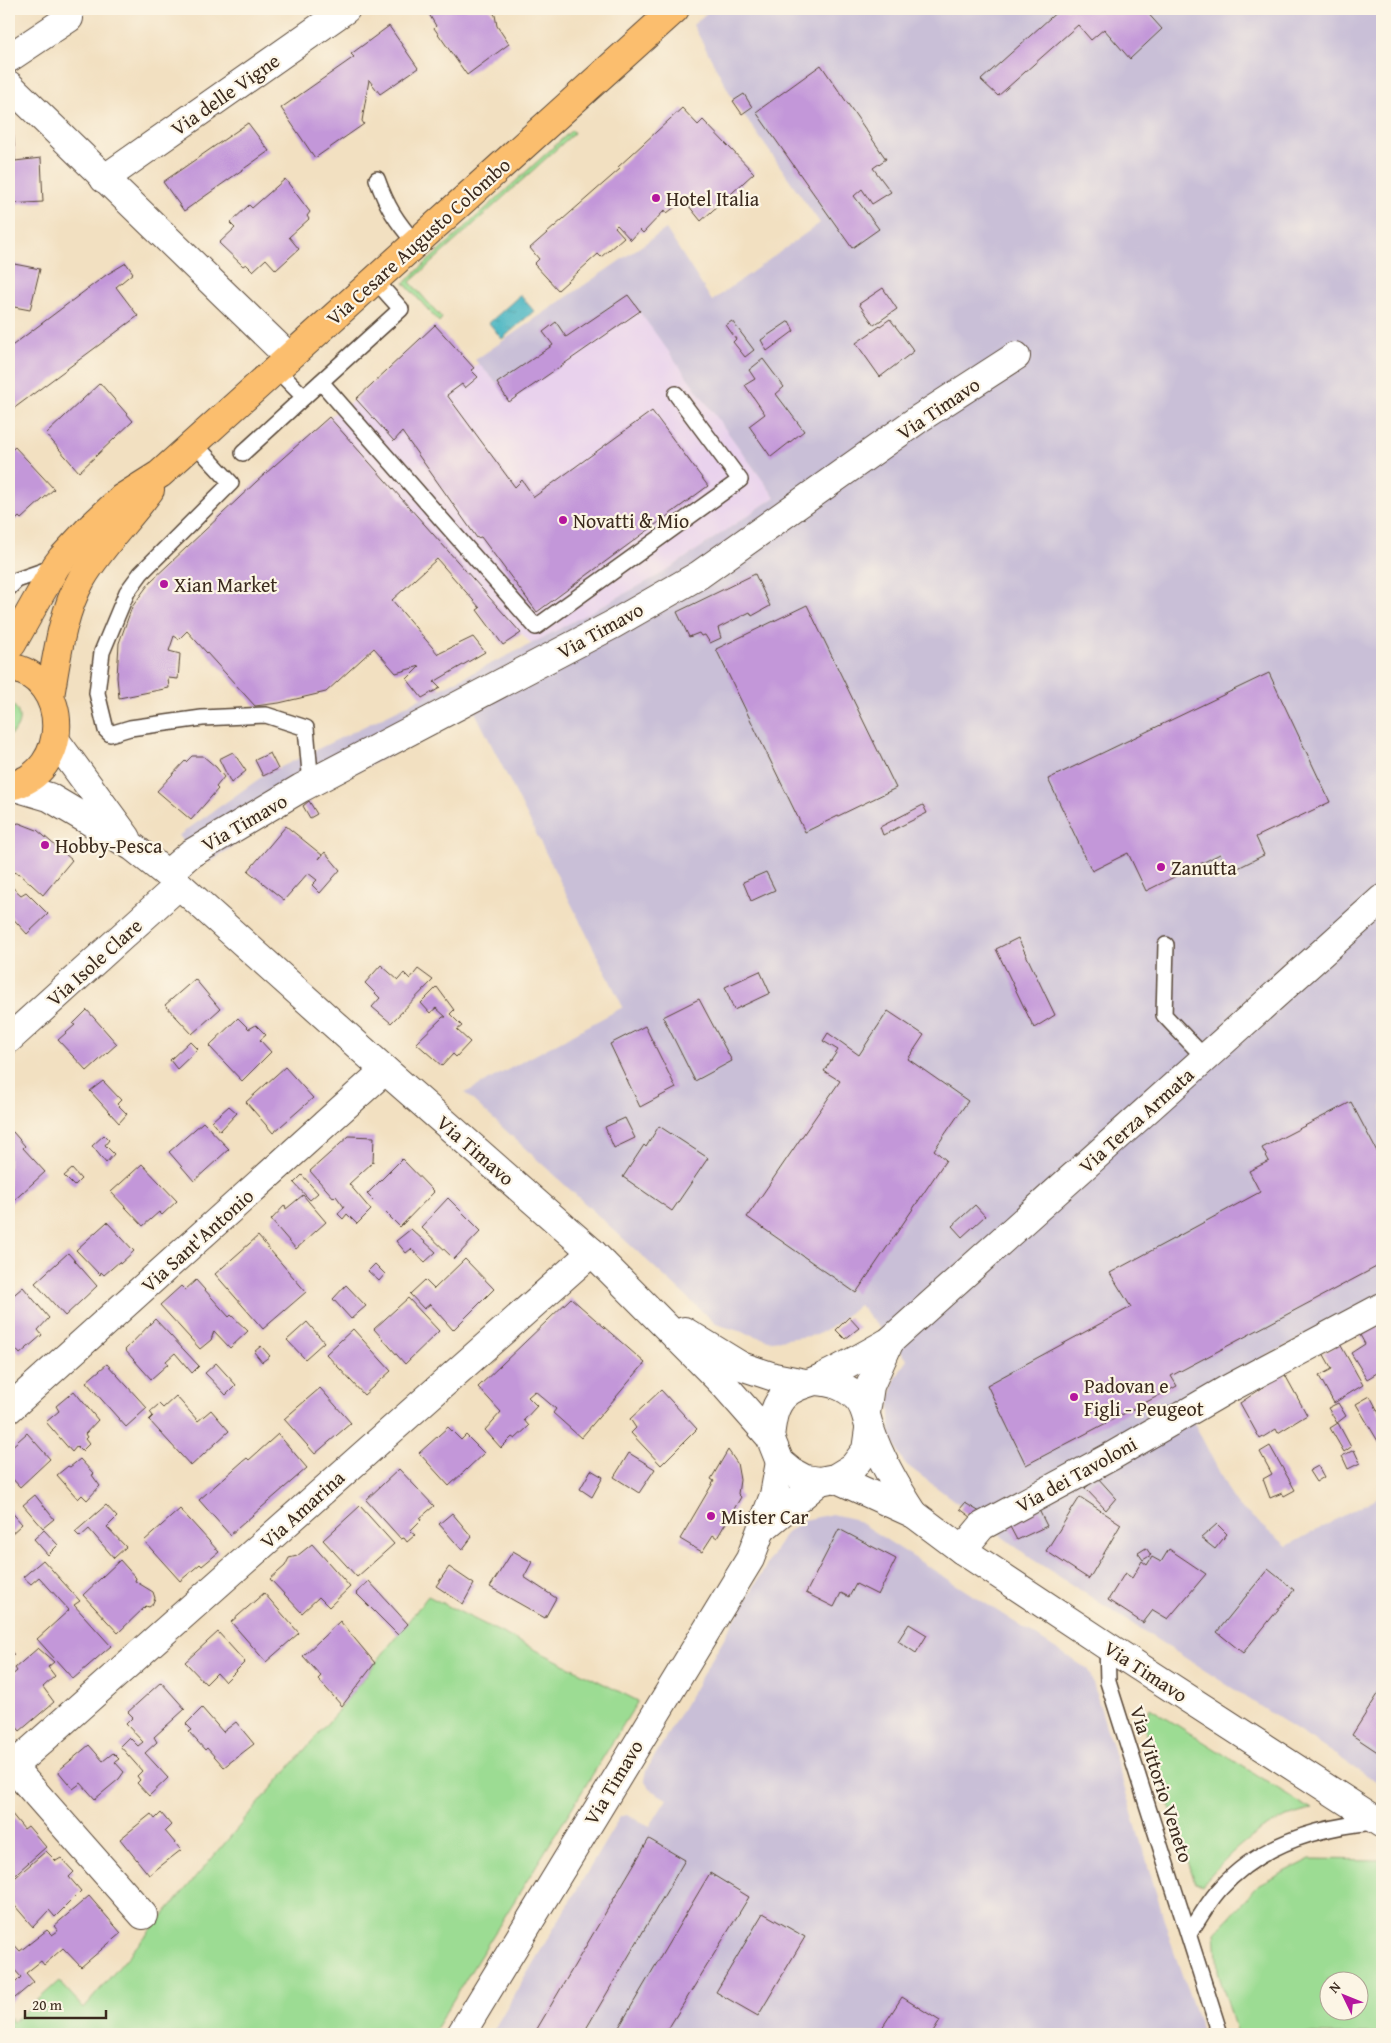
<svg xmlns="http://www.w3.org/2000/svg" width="1391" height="2043" viewBox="0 0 1391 2043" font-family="'Gentium Book Plus',serif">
	<defs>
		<pattern id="water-ripples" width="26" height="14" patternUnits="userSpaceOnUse" patternTransform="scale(1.25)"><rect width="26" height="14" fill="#47b5c2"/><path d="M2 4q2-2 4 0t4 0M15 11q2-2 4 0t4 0" fill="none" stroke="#3c939d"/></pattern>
	</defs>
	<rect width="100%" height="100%" fill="#fcf5e5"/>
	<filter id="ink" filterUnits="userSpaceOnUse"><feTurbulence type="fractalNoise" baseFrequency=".02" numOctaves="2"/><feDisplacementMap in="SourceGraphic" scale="10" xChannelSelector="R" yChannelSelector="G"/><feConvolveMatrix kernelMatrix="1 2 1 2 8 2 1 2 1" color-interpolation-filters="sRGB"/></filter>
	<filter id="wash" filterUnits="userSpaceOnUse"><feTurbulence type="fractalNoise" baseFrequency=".0096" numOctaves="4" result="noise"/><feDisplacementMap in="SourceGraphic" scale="20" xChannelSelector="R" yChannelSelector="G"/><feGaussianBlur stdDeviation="1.12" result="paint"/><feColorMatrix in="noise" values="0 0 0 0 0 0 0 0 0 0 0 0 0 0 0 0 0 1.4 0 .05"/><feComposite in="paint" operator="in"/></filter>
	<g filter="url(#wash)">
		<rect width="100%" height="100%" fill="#f2e0c1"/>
		<polygon fill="#e9d2ed" points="628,295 775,497 663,573 531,644 329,417 356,399 435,325 473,368 479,363 497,383"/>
		<g fill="#c9bfd7">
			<polygon points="711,9 1382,9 1382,1294 1183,1401 1235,1503 1287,1546 1382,1495 1382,1785 1032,1559 904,1463 890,1435 890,1401 894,1382 907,1359 859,1305 837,1323 817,1335 772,1341 716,1324 465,1093 623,1007 475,712 299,801 209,863 178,836 263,776 531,644 663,573 775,497 628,296 497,383 475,360 666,229 712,301 820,223 734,101 693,25"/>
			<polygon points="832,1514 854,1519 1089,1670 1173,1949 1203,2034 491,2034 620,1817 627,1815 650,1826 667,1799 649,1789 644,1779 646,1771 785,1534 804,1520"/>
		</g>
		<g fill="#9cdc93" stroke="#6c8358" fill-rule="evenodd">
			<polygon points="572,130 574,133 410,282 442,318 439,322 404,283"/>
			<path d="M9,702c14,9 13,25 0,34z"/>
			<polygon points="428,1596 638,1701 432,2034 9,2034 9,2017 13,2022 59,1981 84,2008 342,1706"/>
			<path d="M1150,1708l162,102c-47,9 -80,39 -110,75l-7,-3 -49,-147 -1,-15z"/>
			<path d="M1310,1859l72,1v174h-145l-19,-63 -3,-39 44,-47zM1358,1980v30h-30v-30z"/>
		</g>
		<polygon fill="url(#water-ripples)" stroke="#417070" points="520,295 534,311 502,339 489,323"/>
		<g id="blocks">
			<g fill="#c397d9">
				<polygon points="426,9 489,9 495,15 497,26 509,44 467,75 434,28 436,26"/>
				<polygon points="1060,9 1144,9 1162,29 1130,59 1104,29 1091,40 1078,25 998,96 981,80"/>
				<polygon points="389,26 418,68 380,94 369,80 362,121 364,124 315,158 281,108 354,57 351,54"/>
				<polygon points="821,65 886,159 873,168 891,192 872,204 862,189 854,196 879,229 852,248 756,112"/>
				<polygon points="744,94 752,107 742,114 733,101"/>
				<polygon points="682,108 698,125 703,120 754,173 701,221 684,200 667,213 665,210 643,233 640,230 631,240 617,225 615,227 624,237 601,257 598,254 558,290 534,264 539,259 530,248 620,169 618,167"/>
				<polygon points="248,123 269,151 184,211 163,182"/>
				<polygon points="13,126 15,161 41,158 43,202 9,204 9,127"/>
				<polygon points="285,179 310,212 307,216 309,219 289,237 299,249 276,270 266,259 253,271 246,264 243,266 219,243 235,228 230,223 249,205 252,208"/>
				<polygon points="9,263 40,269 30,310 9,306"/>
				<polygon points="126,263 133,273 116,287 138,316 9,412 9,348 106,275"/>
				<polygon points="883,288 897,309 874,325 859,304"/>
				<polygon points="628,295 640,311 509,402 497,383 553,345 543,332 556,322 566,337"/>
				<polygon points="890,319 914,351 880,377 856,343"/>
				<polygon points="732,321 754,350 745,357 733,342 736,339 726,325"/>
				<polygon points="789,321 794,331 767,351 761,340"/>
				<polygon points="435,325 474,368 471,370 478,377 465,388 462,384 447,395 515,487 522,480 534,497 652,411 708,486 537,612 481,537 477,538 402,432 394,441 356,399"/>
				<polygon points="763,359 784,387 776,394 804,431 771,457 749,426 765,414 745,385 755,379 749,370"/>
				<polygon points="100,383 133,421 79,472 46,434"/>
				<polygon points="329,417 521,633 503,645 477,610 480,608 437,559 392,600 438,654 473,637 485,652 434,682 440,688 422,698 407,679 420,666 396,673 374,648 326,692 279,703 255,706 187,631 179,639 174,636 169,651 180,654 178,679 168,678 169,688 119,698 117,677 119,643 132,607 145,589 152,580 256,482"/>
				<polygon points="15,447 54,489 21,519 19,517 9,526 9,452"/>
				<polygon points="755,574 770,606 752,616 750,612 718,628 721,638 710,643 705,635 701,636 699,633 689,637 677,612"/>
				<polygon points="807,605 896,788 805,832 716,649"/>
				<polygon points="1269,673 1330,802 1256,837 1264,855 1228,873 1220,854 1146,891 1128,853 1092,871 1048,779"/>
				<polygon points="233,752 246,771 231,783 219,759"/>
				<polygon points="270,753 278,769 263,776 255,760"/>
				<polygon points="192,756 203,756 216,767 224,777 216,787 218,789 191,820 157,791 185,761 186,762"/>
				<polygon points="309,801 317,814 310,818 303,806"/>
				<polygon points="923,805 927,813 883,835 880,827"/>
				<polygon points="19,823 37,830 72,860 43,895 20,874 9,871 9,825"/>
				<polygon points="286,826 322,855 319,859 325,852 340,870 320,893 312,885 317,880 308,873 284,900 248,871"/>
				<polygon points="766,872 775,890 751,901 743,882"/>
				<polygon points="11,886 21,895 26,892 48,914 27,934 9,914 9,905 11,902 9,899 9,888"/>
				<polygon points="1018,938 1055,1015 1034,1028 996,949"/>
				<polygon points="381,965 398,980 404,973 410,979 418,969 433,980 391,1023 372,1007 380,998 365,983"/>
				<polygon points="760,971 770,993 734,1010 725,987"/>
				<polygon points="195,979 220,1009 192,1034 165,1005"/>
				<polygon points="437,987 454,1010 450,1014 462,1026 457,1030 470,1042 456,1057 453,1054 442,1066 416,1043 443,1017 446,1017 436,1008 430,1013 421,1003"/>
				<polygon points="699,999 732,1061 695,1081 663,1017"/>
				<polygon points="87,1010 117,1044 87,1071 58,1040 75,1025 73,1024"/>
				<polygon points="888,1011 924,1035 908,1059 968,1101 934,1150 946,1160 856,1293 747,1217 840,1081 824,1071 838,1050 823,1041 828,1033 859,1055"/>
				<polygon points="238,1018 249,1029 256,1025 266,1035 260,1040 271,1052 242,1081 209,1046"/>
				<polygon points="645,1026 676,1088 640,1107 610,1044"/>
				<polygon points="190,1041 198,1049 177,1069 170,1060"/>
				<polygon points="285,1067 313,1098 273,1133 246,1102"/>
				<polygon points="103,1081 121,1100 117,1104 127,1114 119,1123 90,1091"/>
				<polygon points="1351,1102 1382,1161 1382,1264 1171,1376 1177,1386 1026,1465 987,1385 1131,1307 1110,1273 1260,1192 1249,1171 1269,1161 1262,1148"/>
				<polygon points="229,1106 237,1113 220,1131 212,1121"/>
				<polygon points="625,1118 635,1138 614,1148 605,1127"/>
				<polygon points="203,1122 229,1149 194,1181 169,1152"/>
				<polygon points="659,1126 708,1158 672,1211 623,1177 644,1145 646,1147"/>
				<polygon points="9,1131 10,1133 13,1132 25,1146 23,1148 45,1172 9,1205"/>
				<polygon points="104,1135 109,1140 105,1145 114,1154 106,1163 92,1146"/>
				<polygon points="349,1136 374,1137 373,1162 349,1184 371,1210 357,1224 347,1214 343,1219 338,1214 344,1207 336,1196 334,1198 310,1171"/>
				<polygon points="402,1159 434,1192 400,1227 367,1194"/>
				<polygon points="142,1164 177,1201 162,1215 159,1212 143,1226 111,1192"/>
				<polygon points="72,1169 81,1179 74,1186 64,1176"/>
				<polygon points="302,1175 318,1193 310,1200 294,1183"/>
				<polygon points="303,1195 326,1222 296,1249 271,1220 285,1205 286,1209"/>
				<polygon points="448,1198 481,1231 454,1259 421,1227"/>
				<polygon points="975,1205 985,1216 962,1237 952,1226"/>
				<polygon points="107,1222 134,1251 120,1264 119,1262 104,1275 101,1272 100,1275 76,1250"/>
				<polygon points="411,1229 436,1252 425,1262 411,1249 406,1253 396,1241"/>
				<polygon points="258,1236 306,1292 263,1329 215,1274"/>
				<polygon points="68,1253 97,1286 65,1316 35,1283"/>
				<polygon points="465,1259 494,1289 453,1330 430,1304 424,1309 410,1294 425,1280 434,1289"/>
				<polygon points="375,1264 385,1274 379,1281 368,1271"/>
				<polygon points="196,1280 229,1317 231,1315 248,1331 230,1348 214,1331 211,1340 200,1349 160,1305 181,1286 185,1290"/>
				<polygon points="346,1285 366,1306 351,1319 333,1299"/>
				<polygon points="23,1287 49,1318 38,1330 42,1335 20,1354 9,1341 9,1299"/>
				<polygon points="408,1298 439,1331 405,1364 374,1329"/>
				<polygon points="571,1298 645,1363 581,1438 553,1413 556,1409 535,1391 528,1397 537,1406 524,1420 529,1426 515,1439 512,1437 501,1448 485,1430 501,1412 478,1387"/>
				<polygon points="849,1317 859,1328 845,1339 836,1330"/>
				<polygon points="155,1319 199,1366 192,1373 175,1353 166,1361 168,1364 151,1379 125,1350"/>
				<polygon points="307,1322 324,1342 305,1359 287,1340"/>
				<polygon points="1377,1325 1382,1335 1382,1370 1367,1379 1351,1353 1365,1344 1360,1335"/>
				<polygon points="353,1329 391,1371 364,1395 326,1354"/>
				<polygon points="1340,1344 1363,1385 1334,1403 1319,1376 1332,1369 1323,1353"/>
				<polygon points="261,1346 270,1356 262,1362 254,1352"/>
				<polygon points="216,1363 236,1385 226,1395 205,1373"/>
				<polygon points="107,1364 147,1408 126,1427 86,1382"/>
				<polygon points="1284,1373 1307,1415 1278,1433 1276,1429 1260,1439 1240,1403"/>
				<polygon points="320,1388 351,1423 315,1454 284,1419"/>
				<polygon points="661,1390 697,1429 661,1465 631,1433 636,1428 630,1419"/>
				<polygon points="74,1391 98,1420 85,1434 87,1437 85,1439 89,1444 82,1451 77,1446 72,1452 46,1422 59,1411 56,1406"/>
				<polygon points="176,1396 198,1421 211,1410 229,1431 191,1466 149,1420 153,1416 150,1412 159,1404 163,1408"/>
				<polygon points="1370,1396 1382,1419 1382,1448 1356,1404"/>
				<polygon points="1338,1403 1346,1416 1337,1423 1328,1408"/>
				<polygon points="1338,1423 1351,1447 1344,1452 1330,1428"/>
				<polygon points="448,1427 461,1440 466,1435 484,1453 449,1486 419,1453"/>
				<polygon points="27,1433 50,1459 20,1487 9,1475 9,1449"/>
				<polygon points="278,1434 307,1468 230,1535 199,1500 242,1462 247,1458 249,1460"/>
				<polygon points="1270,1446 1295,1490 1284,1496 1282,1493 1270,1498 1263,1479 1272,1474 1260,1452"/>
				<polygon points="728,1450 737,1463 740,1480 738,1494 741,1497 717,1538 713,1535 702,1552 680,1539 714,1481 711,1479"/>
				<polygon points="1354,1450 1360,1463 1348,1469 1342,1456"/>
				<polygon points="629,1453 655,1469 639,1493 614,1477"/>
				<polygon points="80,1459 94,1474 92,1475 100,1486 87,1500 82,1495 78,1499 57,1475 68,1466 70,1467"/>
				<polygon points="1318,1466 1324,1477 1316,1482 1309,1471"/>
				<polygon points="399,1469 434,1506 420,1518 421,1520 410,1531 415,1535 407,1542 404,1538 401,1539 366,1500"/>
				<polygon points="591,1470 603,1477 592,1497 580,1489"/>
				<polygon points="1098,1478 1116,1498 1106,1510 1085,1488"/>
				<polygon points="35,1495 54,1519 43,1528 23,1505"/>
				<polygon points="1080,1497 1121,1524 1089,1579 1046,1551"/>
				<polygon points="965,1503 980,1512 975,1520 960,1509"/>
				<polygon points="106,1505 117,1517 107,1527 126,1547 114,1558 89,1529 80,1537 75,1532"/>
				<polygon points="360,1506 394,1544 357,1577 323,1540"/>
				<polygon points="1038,1508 1047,1526 1017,1540 1008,1523"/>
				<polygon points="9,1509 22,1524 9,1536"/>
				<polygon points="180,1509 219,1552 202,1566 200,1564 180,1581 144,1541"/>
				<polygon points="452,1513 472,1537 462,1550 439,1524"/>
				<polygon points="1217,1524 1227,1534 1215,1549 1201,1538"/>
				<polygon points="839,1529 896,1559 878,1595 856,1584 849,1597 841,1593 834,1607 806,1593"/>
				<polygon points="44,1530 58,1545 48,1555 34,1539"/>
				<polygon points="312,1544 350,1587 329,1607 319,1597 302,1613 270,1579 285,1566 289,1558 297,1556"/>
				<polygon points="1146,1548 1151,1555 1143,1560 1138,1553"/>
				<polygon points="1169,1549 1206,1574 1168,1619 1153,1610 1143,1623 1108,1600 1125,1573 1132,1578 1142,1561 1147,1565 1152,1557 1161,1562"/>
				<polygon points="513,1551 532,1562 524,1577 556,1598 545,1618 490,1587"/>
				<polygon points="43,1560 80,1601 74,1605 111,1646 73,1679 37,1639 69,1610 39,1577 31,1584 23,1577"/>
				<polygon points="120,1560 136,1578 135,1581 153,1592 155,1598 152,1605 149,1607 146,1606 118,1633 83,1595"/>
				<polygon points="449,1567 474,1584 463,1604 436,1586"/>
				<polygon points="1268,1569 1294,1590 1243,1653 1217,1632"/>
				<polygon points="369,1581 408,1624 398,1635 356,1593"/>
				<polygon points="264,1593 299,1633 266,1662 231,1622"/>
				<polygon points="340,1621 375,1663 342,1706 318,1679 321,1676 303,1656"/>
				<polygon points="909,1624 927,1635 916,1653 898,1641"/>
				<polygon points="218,1632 245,1662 225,1682 217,1673 206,1684 185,1662"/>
				<polygon points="9,1648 14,1655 9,1660"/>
				<polygon points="38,1648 54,1662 48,1667 55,1676 43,1687 54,1702 20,1731 9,1718 9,1678 17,1671 15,1668"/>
				<polygon points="161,1682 185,1709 154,1737 157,1742 145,1753 168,1778 149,1796 137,1783 140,1780 137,1776 142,1771 120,1746 129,1737 138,1746 143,1742 126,1724 133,1717 128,1712"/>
				<polygon points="1382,1688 1382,1755 1352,1735"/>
				<polygon points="202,1708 223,1732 236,1722 254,1744 224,1767 207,1748 205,1750 189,1732 192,1730 186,1724"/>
				<polygon points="89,1745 103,1761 113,1753 119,1759 115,1762 124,1772 119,1779 95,1799 81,1783 73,1789 58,1771"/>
				<polygon points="11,1813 24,1829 28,1826 46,1847 10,1879 9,1815"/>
				<polygon points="161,1813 171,1825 165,1831 181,1850 149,1875 120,1839 151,1814 155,1819"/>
				<polygon points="649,1839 685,1860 583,2034 534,2034"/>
				<polygon points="46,1851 56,1861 61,1858 74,1872 69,1877 81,1891 55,1917 49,1910 33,1927 9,1899 9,1883"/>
				<polygon points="710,1873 749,1897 665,2034 615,2034"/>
				<polygon points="89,1896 121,1933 81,1967 63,1948 44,1965 41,1961 26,1973 34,1982 9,2003 9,1989 21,1977 12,1967 9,1970 9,1939 20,1951 47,1930 52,1935 58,1931 54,1926"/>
				<polygon points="763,1913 805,1937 758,2016 716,1992"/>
				<polygon points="902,1997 940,2021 932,2034 878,2034"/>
			</g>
		</g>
	</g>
	<g filter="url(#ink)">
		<use href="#blocks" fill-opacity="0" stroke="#564536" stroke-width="1"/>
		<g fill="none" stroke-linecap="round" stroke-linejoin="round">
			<g stroke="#564536" stroke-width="18">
				<g id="service">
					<path d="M377,179c10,28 19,42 39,65"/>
					<polyline points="321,382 536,627 740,480 676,394"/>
					<polyline points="304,397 401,309 375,280"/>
					<polyline points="194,443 231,483 141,573 127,592 102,652 97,693 106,730 110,734 130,728 202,718 266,715 306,728 311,784"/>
					<polyline points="243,453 304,397 276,369"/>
					<polyline points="9,588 17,580 54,567"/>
					<polyline points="1166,945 1164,1015 1205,1058"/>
					<polyline points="1107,1646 1108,1682 1220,2034"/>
					<path d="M1189,1934c10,-15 19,-32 31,-45 40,-45 96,-62 155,-67"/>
				</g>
			</g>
			<g stroke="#564536" stroke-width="30">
				<g id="minor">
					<polyline points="9,58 69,18"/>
					<polyline points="9,85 289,357"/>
					<polyline points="104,179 346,9"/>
					<polyline points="56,741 127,838"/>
					<polyline points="12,786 49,797 133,847 167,874 385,1070 592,1252 726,1387 770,1437 780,1462 792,1472 805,1479 820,1481 835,1478 853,1467 866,1450 869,1429"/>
					<polyline points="167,874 190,854 301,788 612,625 699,575 920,418 1016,356"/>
					<polyline points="9,1039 179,885"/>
					<polyline points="684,1331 741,1366 774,1377 805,1383"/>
					<path d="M816,1381c16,1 29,5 41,17 9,9 9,20 13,31 10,30 27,59 44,85"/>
					<polyline points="9,1409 385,1070"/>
					<polyline points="866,1413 870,1386 890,1341"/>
					<path d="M770,1437c2,-15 3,-32 16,-43 10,-9 23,-10 35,-16 24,-11 46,-24 69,-37l492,-442"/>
					<polyline points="835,1478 914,1514 962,1550 1107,1646 1382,1824"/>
					<polyline points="763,1528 820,1481"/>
					<polyline points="962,1550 982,1526 1112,1456 1226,1390 1382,1307"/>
					<polyline points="9,1763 143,1915"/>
					<polyline points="12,1767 592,1252"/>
					<polyline points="461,2034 750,1559 774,1495 780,1462"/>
				</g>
			</g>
			<g stroke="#564536" stroke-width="30">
				<g id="primary">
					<polyline points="9,646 12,644 56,566 62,558 89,529 122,498 160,474 675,9"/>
					<path d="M9,667c63,10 63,107 0,119"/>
					<path d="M50,696c7,-40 12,-83 32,-118 19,-32 46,-58 68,-88"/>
				</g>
			</g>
			<use href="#service" stroke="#fff" stroke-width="15"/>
			<use href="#minor" stroke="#fff" stroke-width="28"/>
			<use href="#primary" stroke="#fbbe6e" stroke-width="28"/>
		</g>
	</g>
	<g fill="#b5179e" stroke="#fcf5e5" stroke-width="2">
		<circle cx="656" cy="198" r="5"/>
		<circle cx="563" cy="520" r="5"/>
		<circle cx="164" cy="584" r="5"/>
		<circle cx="45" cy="845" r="5"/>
		<circle cx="1161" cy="867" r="5"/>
		<circle cx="1074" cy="1397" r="5"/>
		<circle cx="711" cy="1516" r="5"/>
	</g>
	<g text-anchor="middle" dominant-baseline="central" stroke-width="4.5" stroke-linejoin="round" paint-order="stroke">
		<g font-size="20" fill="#3b2a1e" stroke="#fcf5e5">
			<text transform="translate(225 94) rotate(-35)">Via delle Vigne</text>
			<text transform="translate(418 241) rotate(-42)">Via Cesare Augusto Colombo</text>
			<text transform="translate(938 408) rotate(-34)">Via Timavo</text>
			<text transform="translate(600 630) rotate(-29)">Via Timavo</text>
			<text transform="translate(244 822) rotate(-30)">Via Timavo</text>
			<text transform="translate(94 962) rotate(-42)">Via Isole Clare</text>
			<text transform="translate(1136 1120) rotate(-42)">Via Terza Armata</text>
			<text transform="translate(476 1150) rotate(41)">Via Timavo</text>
			<text transform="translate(197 1240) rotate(-42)">Via Sant'Antonio</text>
			<text transform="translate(1076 1474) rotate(-29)">Via dei Tavoloni</text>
			<text transform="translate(302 1509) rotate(-42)">Via Amarina</text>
			<text transform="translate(1146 1671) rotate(33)">Via Timavo</text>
			<text transform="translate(613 1782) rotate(-59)">Via Timavo</text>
			<text transform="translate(1162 1784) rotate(72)">Via Vittorio Veneto</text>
		</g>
		<g font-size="20" fill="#3b2a1e" stroke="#fcf5e5" text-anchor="start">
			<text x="666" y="198">Hotel Italia</text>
			<text x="573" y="520">Novatti &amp; Mio</text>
			<text x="174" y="584">Xian Market</text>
			<text x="55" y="845">Hobby-Pesca</text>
			<text x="1171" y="867">Zanutta</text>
			<text x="1084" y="1385">Padovan e<tspan x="1084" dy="23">Figli - Peugeot</tspan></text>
			<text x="721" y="1516">Mister Car</text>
		</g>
	</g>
	<rect width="1391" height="2043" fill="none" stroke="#fcf5e5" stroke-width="30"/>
	<g transform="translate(1344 1996) rotate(313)"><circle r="24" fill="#fcf5e5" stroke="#afa495"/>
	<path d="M0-4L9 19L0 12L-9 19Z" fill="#b5179e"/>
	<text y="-8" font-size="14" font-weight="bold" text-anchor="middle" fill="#3b2a1e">N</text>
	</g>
	<path d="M25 2010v8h81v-8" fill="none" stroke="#3b2a1e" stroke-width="2.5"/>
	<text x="32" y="2010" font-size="15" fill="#3b2a1e" stroke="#fcf5e5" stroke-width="4" paint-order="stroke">20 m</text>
</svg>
